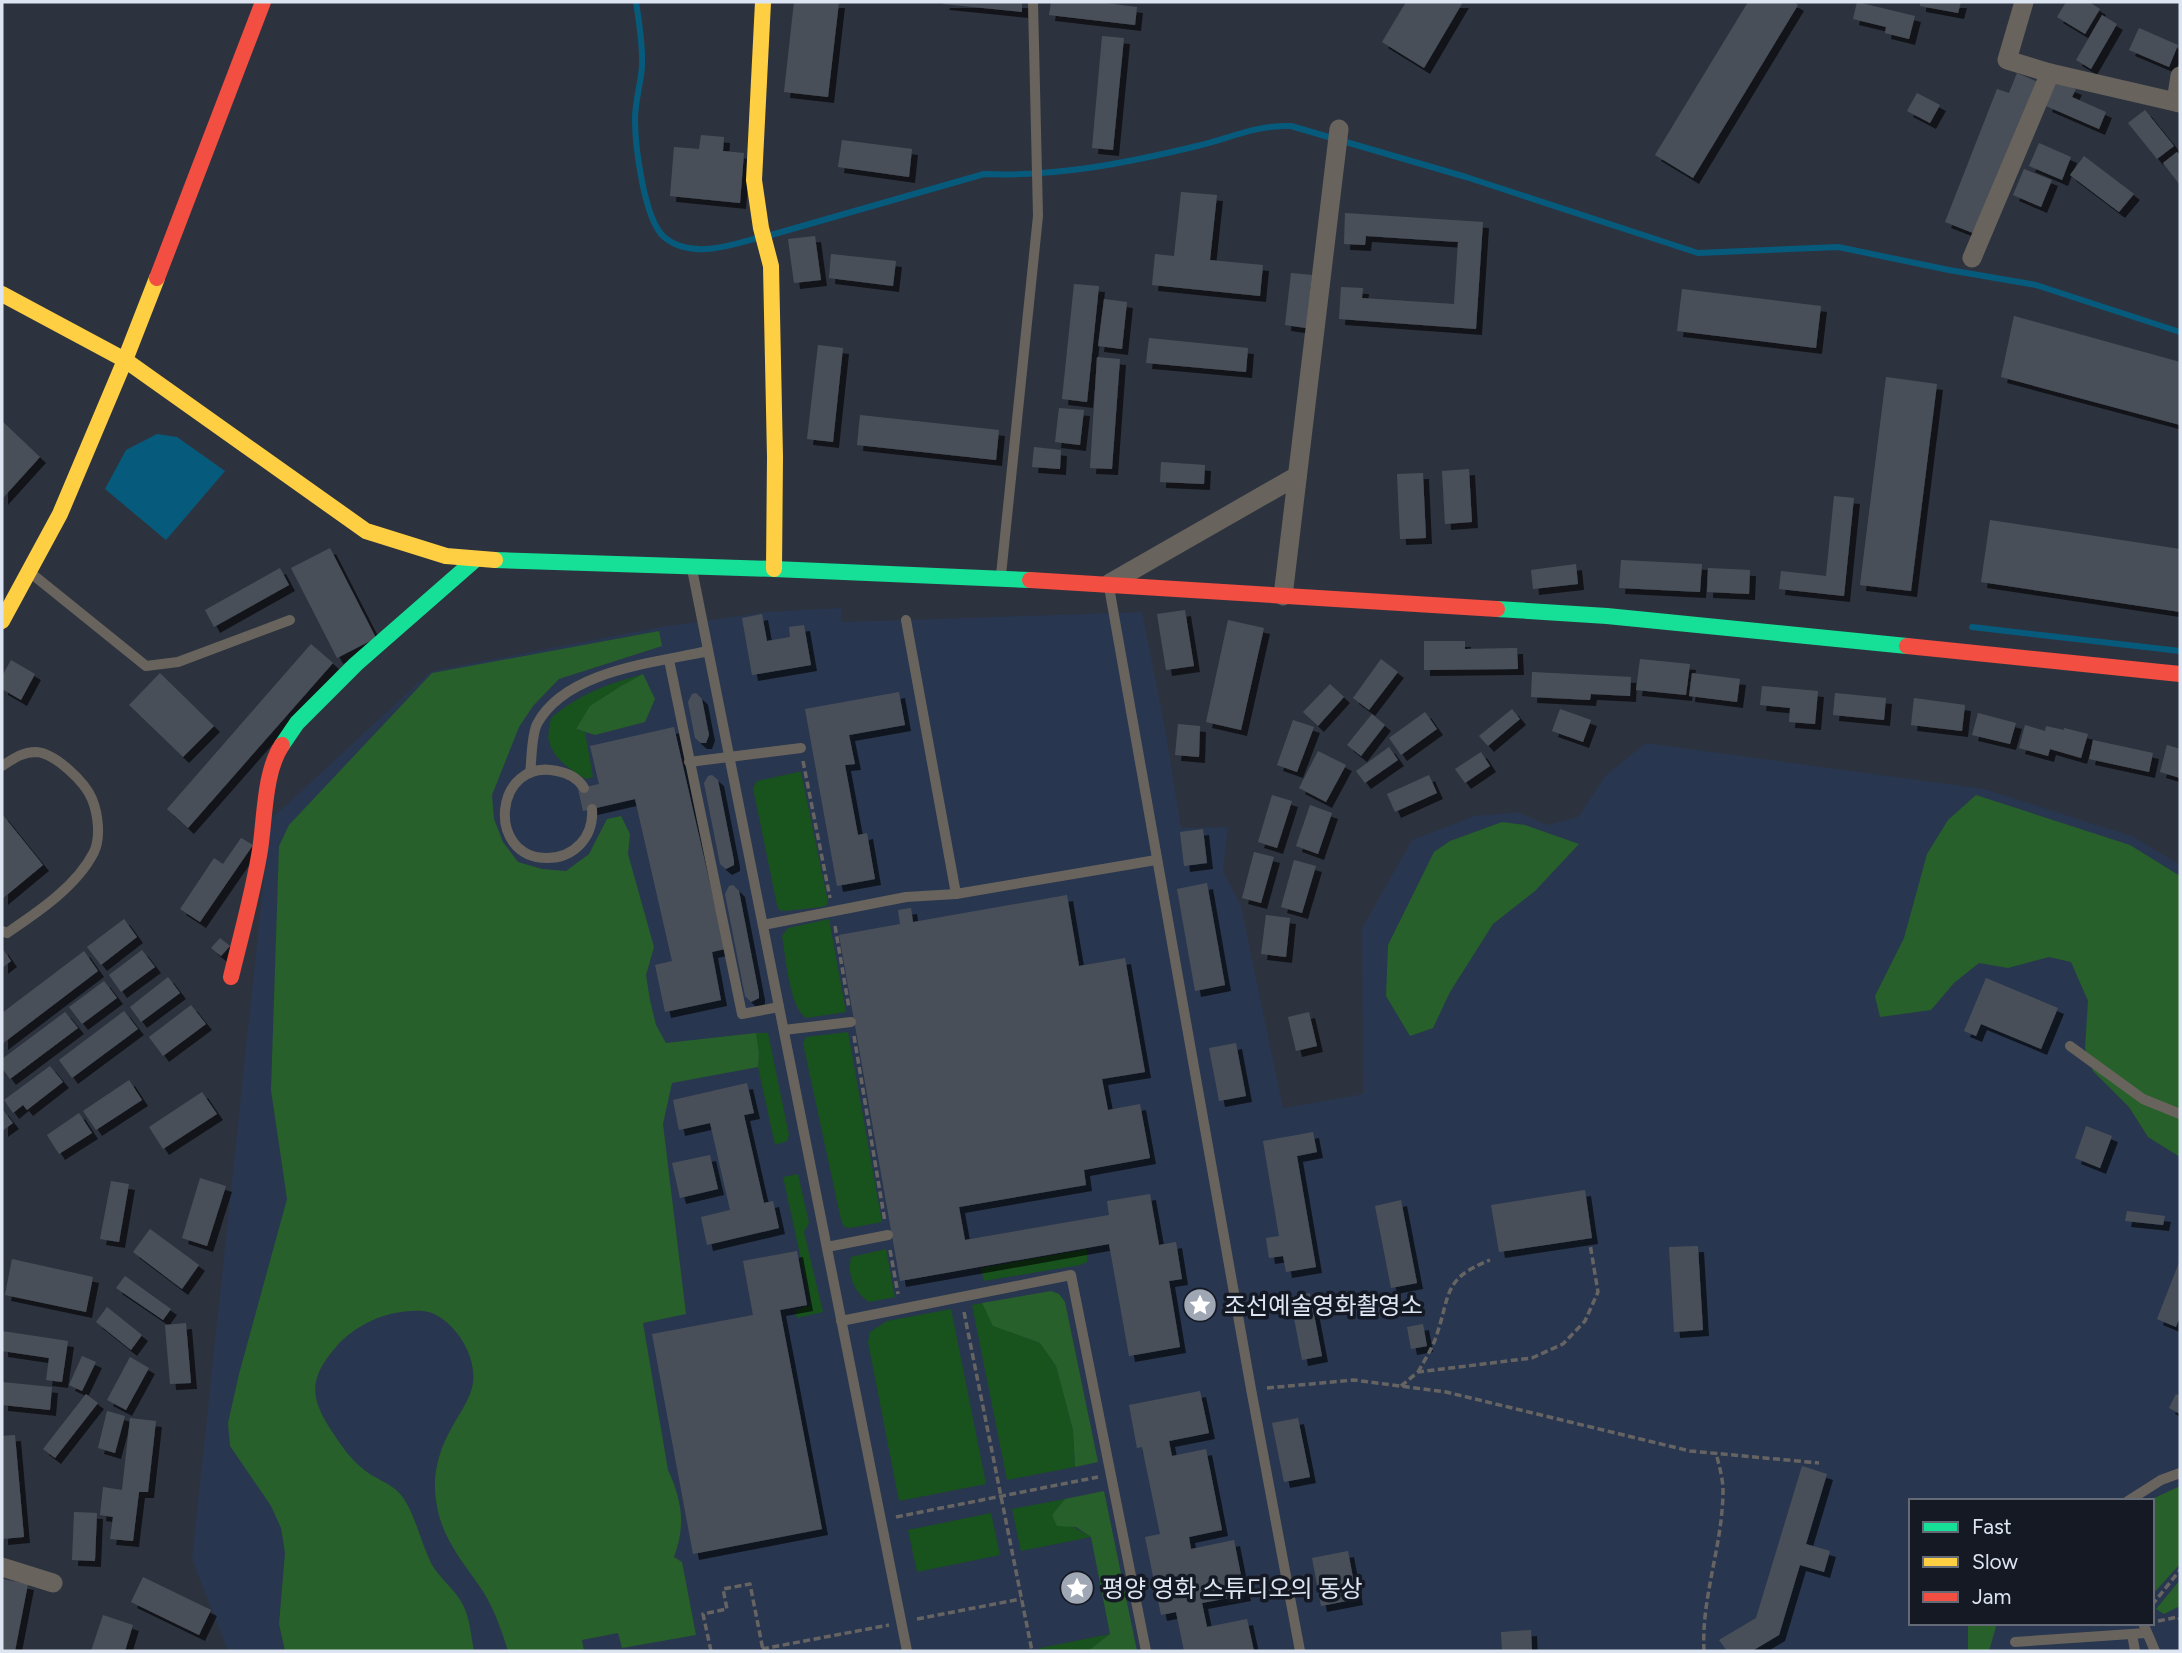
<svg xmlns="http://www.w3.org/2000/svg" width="2182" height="1653" viewBox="0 0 2182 1653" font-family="Figtree,'Noto Sans KR',sans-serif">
	<defs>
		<filter id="shadow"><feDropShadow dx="6" dy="6" stdDeviation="0" flood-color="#0009"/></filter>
	</defs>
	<rect width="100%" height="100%" fill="#2d333e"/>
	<path fill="#29364f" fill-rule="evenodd" d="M841,608l1,14 300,-10 24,122 15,94 47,-1 -5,44 18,35 42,202 80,-14 -1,-166 50,-88 63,-24 43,-4 29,13 31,-8 27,-41 41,-33 338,46 150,48 46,28v786h-1952l-36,-92 78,-739 161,-149 230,-44 106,-15zM1911,1501h241v122h-241z"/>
	<g fill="#18521d">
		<path d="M643,674l-22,12 -30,20 -14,24 8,2 8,45 -7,2c-14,-8 -33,-20 -37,-38 -2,-6 1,-16 2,-23 28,-24 57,-34 92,-44z"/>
		<polygon points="798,772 801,772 828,902 826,906 821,907 785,911 779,910 777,905 753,788 757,781"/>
		<path d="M829,919l17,93 -40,6c-17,-12 -20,-60 -24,-82l6,-8z"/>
		<polygon points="848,1032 882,1222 850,1228 844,1227 841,1220 803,1043 806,1037"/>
		<polygon points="756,1033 768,1033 789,1135 787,1141 775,1145 758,1067 759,1053"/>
		<polygon points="798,1174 809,1223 804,1232 823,1312 797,1318 795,1310 811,1305 783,1177"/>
		<path d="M886,1249l9,48 -26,5c-15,-10 -22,-26 -18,-45z"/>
		<polygon points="1087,1249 1087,1262 1080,1265 984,1281 981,1268"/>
		<polygon points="982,1303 994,1326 1040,1343 1056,1366 1073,1430 1075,1467 1007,1480 972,1305"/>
		<polygon points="951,1309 986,1484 899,1501 868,1342 870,1332 887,1321"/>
		<polygon points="1065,1499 1052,1515 1091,1537 1021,1551 1012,1509"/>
		<polygon points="991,1513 1000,1555 917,1572 908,1530"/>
		<polygon points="1110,1634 1088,1651 1041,1651 1040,1648"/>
	</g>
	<g fill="#27602a">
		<path d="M659,631l3,15 -103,33 -26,27 -14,21 -27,68 2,24 9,23 15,20 24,7 24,2 23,-17 18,-35 14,-3 9,18 -2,20 26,93 -8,28 4,25 6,25 10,18 90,-10 3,20 -1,14 -86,16 -9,41 23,190 -43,9 25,147c14,30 18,55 6,87l8,5 14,73 -74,13 -4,-15 -36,7 2,11h-76c-7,-23 -16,-48 -30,-67 -19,-27 -38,-50 -42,-84 -4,-25 3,-50 15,-71 6,-12 16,-25 20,-38 10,-29 -13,-67 -39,-78 -11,-4 -27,-2 -37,0 -21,4 -45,17 -59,34 -30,34 -25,54 -1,89 8,12 16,23 27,32 13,12 32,15 42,31 12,19 17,43 27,64 8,15 24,26 32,42 7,13 8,32 11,46h-189l-6,-27 6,-71 -4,-25 -10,-22 -41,-60 -2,-23 11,-49 48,-175 -16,-109 8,-244 10,-21 143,-152z"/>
		<polygon points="643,674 655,699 645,722 595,735 576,729 590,706 621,686"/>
		<polygon points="1976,795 2130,845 2180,876 2180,1157 2148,1137 2129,1107 2093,1071 2085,1048 2088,1001 2071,962 2049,957 2008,968 1979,963 1954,983 1931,1010 1880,1017 1875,996 1904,938 1927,854 1948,820"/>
		<polygon points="1502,822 1525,825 1579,844 1535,891 1493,924 1450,992 1433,1028 1410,1036 1386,996 1388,945 1434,852 1450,841"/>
		<polygon points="1051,1291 1059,1294 1065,1302 1098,1462 1075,1467 1073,1430 1056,1366 1040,1343 993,1326 982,1303"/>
		<polygon points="2180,1486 2180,1564 2152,1595 2152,1501 2148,1501"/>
		<polygon points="1104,1491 1137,1651 1088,1651 1110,1634 1091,1537 1076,1527 1057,1526 1052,1515 1065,1499"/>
		<polygon points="2180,1580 2180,1606 2164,1614 2156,1609"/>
		<polygon points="1968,1623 1997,1623 1989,1651 1968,1651"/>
	</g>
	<polygon fill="#065b7d" points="157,434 177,437 225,471 166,540 105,489 126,450"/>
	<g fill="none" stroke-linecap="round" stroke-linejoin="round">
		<g stroke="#065b7d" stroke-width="6">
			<path d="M636,2c3,20 7,43 6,64 -1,17 -7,35 -7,53 0,27 9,100 29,118 26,22 64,9 93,1"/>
			<path d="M771,235l213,-61c72,3 143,-11 213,-28 34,-8 58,-21 94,-20l175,51 232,76 140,-6 111,23 87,15 144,47"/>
			<polyline points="1972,627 2180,651"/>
		</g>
	</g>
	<g fill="#4a5059" filter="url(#shadow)">
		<polygon points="794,2 839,2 828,97 784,92"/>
		<polygon points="944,2 1022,2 1022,12 943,4"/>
		<polygon points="1051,2 1097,2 1137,7 1135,25 1049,15"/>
		<polygon points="1406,2 1463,2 1424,68 1382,42"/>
		<polygon points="1748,2 1793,2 1798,5 1693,178 1655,155"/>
		<polygon points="1857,2 1915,16 1909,39 1885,33 1886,27 1853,19"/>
		<polygon points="1920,2 1961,2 1958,13 1920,6"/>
		<polygon points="2066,2 2089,2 2100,9 2085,34 2057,17"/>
		<polygon points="2102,15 2117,24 2091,69 2076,60"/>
		<polygon points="2139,28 2178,45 2169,67 2129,50"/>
		<polygon points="1102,36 1124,38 1113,150 1092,148"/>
		<polygon points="2017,73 2038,82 1978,235 1945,222 1997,89 2009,93"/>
		<polygon points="2056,81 2076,89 2072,97 2106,112 2099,129 2046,106"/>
		<polygon points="1917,93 1940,105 1930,123 1907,111"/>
		<polygon points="2145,110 2174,146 2157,159 2128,123"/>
		<polygon points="701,135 724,137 723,151 744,153 740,203 670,196 674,147 699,149"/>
		<polygon points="842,140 912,149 909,177 838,167"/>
		<polygon points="2039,143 2071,157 2062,180 2029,166"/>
		<polygon points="2177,152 2180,156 2180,185 2163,163"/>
		<polygon points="2084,156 2134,194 2119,212 2070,175"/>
		<polygon points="2024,169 2052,180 2041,207 2013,195"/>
		<polygon points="1181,192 1217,195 1210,260 1263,265 1260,296 1152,285 1155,254 1174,256"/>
		<polygon points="1345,213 1483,222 1476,329 1339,319 1341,287 1363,288 1362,298 1454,304 1458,242 1366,236 1365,245 1344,244"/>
		<polygon points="815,236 821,280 794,283 788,239"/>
		<polygon points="831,254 896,261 893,286 829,278"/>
		<polygon points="1291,273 1312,275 1306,328 1285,325"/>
		<polygon points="1074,284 1099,286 1087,402 1062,399"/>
		<polygon points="1682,289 1821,306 1816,348 1677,331"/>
		<polygon points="1104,299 1127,302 1122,349 1098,346"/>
		<polygon points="2014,316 2180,362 2180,425 2001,377"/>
		<polygon points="1149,338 1248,348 1246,372 1146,363"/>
		<polygon points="818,345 843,348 833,442 807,439"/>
		<polygon points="1097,357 1120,359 1112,469 1090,468"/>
		<polygon points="1886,377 1937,384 1911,591 1860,585"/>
		<polygon points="1059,408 1084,410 1080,445 1055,442"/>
		<polygon points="860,415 999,430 996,460 857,445"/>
		<polygon points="2,421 40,457 2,499"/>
		<polygon points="1034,447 1061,450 1060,469 1032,467"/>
		<polygon points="1161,462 1205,465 1204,484 1160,482"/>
		<polygon points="1469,469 1472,522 1445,524 1442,471"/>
		<polygon points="1423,473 1426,538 1400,539 1397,474"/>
		<polygon points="1834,496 1854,498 1844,596 1779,589 1781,571 1826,576"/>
		<polygon points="1990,520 2180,549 2180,612 1981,582"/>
		<polygon points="330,548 376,638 337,658 291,568"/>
		<polygon points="1621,560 1702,564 1700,592 1619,588"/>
		<polygon points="1576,564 1578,584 1533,589 1531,570"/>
		<polygon points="280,568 289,585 214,627 205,610"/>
		<polygon points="1708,568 1750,570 1749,594 1707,592"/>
		<polygon points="1185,610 1194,666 1166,670 1157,614"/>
		<polygon points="762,614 767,641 790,637 789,627 804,625 811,665 752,675 742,618"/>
		<polygon points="1228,620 1264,628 1241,730 1206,722"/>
		<polygon points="1424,641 1465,641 1465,649 1517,648 1518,669 1424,670"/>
		<polygon points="311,644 333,663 188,828 167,809"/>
		<polygon points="1381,659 1398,672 1369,710 1353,698"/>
		<polygon points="1640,659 1690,664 1686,695 1636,690"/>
		<polygon points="11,660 35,674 21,700 2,689 2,676"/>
		<polygon points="1532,672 1631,677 1630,696 1591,694 1590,700 1531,697"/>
		<polygon points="160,673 214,726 183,757 129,705"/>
		<polygon points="1692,673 1740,679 1737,702 1689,696"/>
		<polygon points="1330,684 1344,697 1318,726 1303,712"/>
		<polygon points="1762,686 1818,691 1815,724 1789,722 1790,708 1760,705"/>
		<polygon points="899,692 905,725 849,735 855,764 845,765 858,835 867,833 875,879 837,886 805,709"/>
		<polygon points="696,693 702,699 709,735 706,743 701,743 695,738 688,702 692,694"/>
		<polygon points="1835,693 1886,698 1884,720 1833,715"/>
		<polygon points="1914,698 1965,705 1962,731 1911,725"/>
		<polygon points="1512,709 1520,719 1488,746 1479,736"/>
		<polygon points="1560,709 1591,720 1583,742 1552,731"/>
		<polygon points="1425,712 1437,729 1401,755 1389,738"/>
		<polygon points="1978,713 2016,723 2010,744 1972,735"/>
		<polygon points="1372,714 1385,725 1361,756 1347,745"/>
		<polygon points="1293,720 1314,727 1297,772 1277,765"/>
		<polygon points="1178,724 1200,726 1199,757 1175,755"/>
		<polygon points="2025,725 2045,731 2046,726 2064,730 2064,728 2088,734 2081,758 2050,749 2048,756 2019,748"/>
		<polygon points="674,727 725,949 712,952 721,1000 665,1012 655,965 672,961 635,799 583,811 578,789 599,784 590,746"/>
		<polygon points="2093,740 2153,753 2149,772 2089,759"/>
		<polygon points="2167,745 2180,749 2180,778 2160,772"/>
		<polygon points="1389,747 1398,760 1365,783 1356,771"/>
		<polygon points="1318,751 1346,765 1326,802 1299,788"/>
		<polygon points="1481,752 1490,766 1465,783 1455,769"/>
		<polygon points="712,775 718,780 734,861 734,865 726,869 720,864 704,783 708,776"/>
		<polygon points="1429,775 1437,793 1395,812 1387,794"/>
		<polygon points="1272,795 1292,801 1277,848 1258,842"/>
		<polygon points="1310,805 1332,813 1318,854 1296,846"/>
		<polygon points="2,814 43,865 2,899"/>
		<polygon points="1203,829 1207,863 1184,866 1180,832"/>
		<polygon points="241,838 253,845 200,922 180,909 214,858 223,864"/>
		<polygon points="1254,852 1274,857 1261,903 1242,898"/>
		<polygon points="1294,860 1316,866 1302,913 1281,907"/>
		<polygon points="1207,883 1225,985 1195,991 1177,889"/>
		<polygon points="733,885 739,891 759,994 759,998 751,1002 745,996 725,894 729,886"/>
		<polygon points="1067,895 1079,966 1125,958 1145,1072 1102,1079 1108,1110 1140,1104 1150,1158 1084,1170 1086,1185 959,1207 965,1240 1109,1215 1107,1201 1150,1194 1159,1245 1176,1242 1182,1279 1169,1281 1180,1347 1129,1356 1109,1244 900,1281 839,935 900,924 898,910 911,908 913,922"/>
		<polygon points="1266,915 1290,918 1286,957 1261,954"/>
		<polygon points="124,919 137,937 101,965 87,947"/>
		<polygon points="220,938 230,946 221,956 211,948"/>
		<polygon points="2,948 11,961 2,968"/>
		<polygon points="142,950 155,967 121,992 109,975"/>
		<polygon points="84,951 98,971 2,1044 2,1013"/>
		<polygon points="168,977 180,993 141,1022 130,1007"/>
		<polygon points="1986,978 2058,1008 2041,1049 1981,1024 1976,1036 1964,1031"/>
		<polygon points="104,981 117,998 82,1024 69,1007"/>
		<polygon points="191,1005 206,1024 163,1056 149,1037"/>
		<polygon points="124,1011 138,1029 72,1078 59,1060"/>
		<polygon points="65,1012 78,1028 10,1079 2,1068 2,1059"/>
		<polygon points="1309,1012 1317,1046 1296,1051 1288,1017"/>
		<polygon points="1236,1043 1246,1096 1219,1101 1209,1048"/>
		<polygon points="50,1066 63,1082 27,1110 23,1105 13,1113 4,1100"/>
		<polygon points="129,1080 142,1100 96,1130 83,1111"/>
		<polygon points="747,1083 754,1113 744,1115 764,1203 773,1201 779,1228 707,1245 701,1217 730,1210 710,1123 679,1130 673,1100"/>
		<polygon points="202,1092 217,1114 163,1149 149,1127"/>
		<polygon points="2,1109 13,1123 2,1131"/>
		<polygon points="79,1113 92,1133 59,1154 47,1135"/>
		<polygon points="2086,1126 2112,1136 2100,1168 2075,1158"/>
		<polygon points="1313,1132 1317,1152 1297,1156 1316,1267 1286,1272 1283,1256 1269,1258 1266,1238 1279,1236 1263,1141"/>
		<polygon points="710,1155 718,1189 680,1198 672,1163"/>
		<polygon points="200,1178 226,1186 207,1246 182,1238"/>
		<polygon points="111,1181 129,1184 119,1242 100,1239"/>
		<polygon points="1585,1190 1592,1238 1499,1252 1491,1205"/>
		<polygon points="1401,1200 1417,1283 1391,1288 1375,1206"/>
		<polygon points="2127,1211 2165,1216 2163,1225 2125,1221"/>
		<polygon points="150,1229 199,1265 182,1289 133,1252"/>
		<polygon points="1698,1246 1703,1330 1674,1332 1669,1247"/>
		<polygon points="797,1251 807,1305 780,1310 822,1529 693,1554 652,1334 753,1315 743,1261"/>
		<polygon points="12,1259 93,1277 86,1312 5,1295"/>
		<polygon points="2180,1260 2180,1316 2176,1327 2157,1319"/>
		<polygon points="125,1276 171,1309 163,1320 116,1288"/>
		<polygon points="1310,1293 1322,1356 1302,1360 1290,1297"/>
		<polygon points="107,1307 142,1335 131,1350 96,1322"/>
		<polygon points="186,1323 191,1383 170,1384 165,1325"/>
		<polygon points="1423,1324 1427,1346 1411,1349 1407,1327"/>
		<polygon points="2,1331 68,1341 62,1382 46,1380 49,1358 2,1351"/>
		<polygon points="82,1356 96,1362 82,1391 69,1385"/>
		<polygon points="130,1357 149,1368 126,1410 107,1400"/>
		<polygon points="2,1382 52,1387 50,1410 2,1405"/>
		<polygon points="1200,1391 1209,1433 1169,1441 1172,1456 1206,1449 1222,1530 1189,1537 1191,1549 1234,1540 1245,1595 1202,1603 1207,1627 1247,1619 1254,1651 1184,1651 1176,1612 1161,1615 1145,1537 1160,1534 1142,1447 1137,1448 1129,1405"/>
		<polygon points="86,1394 98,1403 55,1458 43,1449"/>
		<polygon points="2176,1394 2180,1396 2180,1414 2169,1408"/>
		<polygon points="107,1411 125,1416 115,1453 98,1448"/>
		<polygon points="130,1418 156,1421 148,1492 139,1492 133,1541 110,1539 113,1517 100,1515 103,1487 122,1490"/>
		<polygon points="1298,1418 1310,1477 1284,1482 1272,1423"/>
		<polygon points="15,1435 24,1537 2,1539 2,1436"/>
		<polygon points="1802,1466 1827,1474 1806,1544 1830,1551 1824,1572 1800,1565 1779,1635 1752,1651 1727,1651 1719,1640 1756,1618"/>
		<polygon points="74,1512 97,1513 95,1561 72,1560"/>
		<polygon points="1348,1551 1357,1599 1321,1606 1312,1558"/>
		<polygon points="143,1577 211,1610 199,1635 131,1602"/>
		<polygon points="3,1579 28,1584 15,1651 2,1650"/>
		<polygon points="103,1615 133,1625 125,1651 91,1651"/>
		<polygon points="1531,1630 1532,1651 1502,1651 1501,1632"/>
	</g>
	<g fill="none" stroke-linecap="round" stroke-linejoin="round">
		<g stroke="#666463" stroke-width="3.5" stroke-dasharray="7 3.5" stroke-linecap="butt">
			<polyline points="803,761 830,898"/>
			<polyline points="835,926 849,1008"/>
			<polyline points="854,1036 885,1222"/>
			<polyline points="890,1250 898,1294"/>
			<polyline points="964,1312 1032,1651"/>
			<path d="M1418,1372c6,-11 14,-23 18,-35 15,-43 6,-58 54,-77"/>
			<polyline points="1401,1386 1418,1372 1532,1358 1563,1344 1585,1321 1598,1292 1590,1244"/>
			<polyline points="1267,1388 1354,1380 1446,1392 1690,1451 1819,1463"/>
			<polyline points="896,1517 1098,1477"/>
			<polyline points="2152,1605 2180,1570"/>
			<polyline points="917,1619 1021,1599"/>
			<polyline points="2158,1621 2178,1617 2180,1619"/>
			<polyline points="762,1649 889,1625"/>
			<polyline points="711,1651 703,1614 727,1609 723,1589 750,1584 763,1650"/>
			<path d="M1704,1651c-3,-54 19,-106 19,-161 0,-11 -4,-25 -7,-37"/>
		</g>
		<g stroke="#68645d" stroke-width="10">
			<polyline points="692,569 907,1651"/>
			<polyline points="32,574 146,666 178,662 290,620"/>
			<polyline points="1001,575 1038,216 1033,2"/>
			<polyline points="1109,587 1251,1389 1300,1651"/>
			<polyline points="906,620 956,894"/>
			<polyline points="669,660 742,1014 779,1007"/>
			<polyline points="689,762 801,748"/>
			<path d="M2,766c11,-7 20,-14 34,-14 19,1 49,30 56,47 6,15 9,38 2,53 -17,34 -56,60 -87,81l-5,-2"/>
			<path d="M530,773c2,-14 1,-36 7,-49 29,-54 118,-61 171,-73"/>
			<path d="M584,788c-6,-10 -16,-15 -27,-17 -63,-14 -72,87 -10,87 27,0 47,-21 45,-49"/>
			<polyline points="763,925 906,897 956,894 1156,860"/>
			<polyline points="784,1030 851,1022"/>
			<polyline points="2070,1046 2143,1099 2180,1114"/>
			<polyline points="827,1247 888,1235"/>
			<polyline points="841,1321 1071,1275 1146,1651"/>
			<polyline points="2128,1501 2161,1480 2180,1473"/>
			<polyline points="2143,1623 2155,1651"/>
			<polyline points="2132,1634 2135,1651"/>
			<polyline points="2015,1642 2146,1633"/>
		</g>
		<g stroke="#68645d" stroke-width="19">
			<polyline points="2024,2 2007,60 2050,73 2180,103"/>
			<polyline points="2176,102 2180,76"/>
			<polyline points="1972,258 2050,73"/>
			<polyline points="1110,583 1297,476"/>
			<polyline points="1283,596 1339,129"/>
			<polyline points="2,1567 53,1583"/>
		</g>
		<g stroke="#16e098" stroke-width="16">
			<polyline points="495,560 774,569 1030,580"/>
			<polyline points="1497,609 1607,616 1907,646"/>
			<polyline points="282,745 297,723 356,664 476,559"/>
		</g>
		<g stroke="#ffcf43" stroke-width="16">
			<polyline points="763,2 754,180 761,228 771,266 775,457 774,569"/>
			<polyline points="2,294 125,360 366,531 446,556 495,560"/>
			<polyline points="2,621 60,514 125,360 157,278"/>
		</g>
		<g stroke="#f24e42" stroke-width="16">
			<polyline points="157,278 263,2"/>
			<polyline points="1030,580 1497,609"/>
			<polyline points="1907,646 2180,674"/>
			<path d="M231,977c10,-42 22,-84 29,-127 5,-32 4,-78 22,-105"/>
		</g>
	</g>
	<defs>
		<g id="sight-disc" transform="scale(1.75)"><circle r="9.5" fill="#9fa7b4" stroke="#141923"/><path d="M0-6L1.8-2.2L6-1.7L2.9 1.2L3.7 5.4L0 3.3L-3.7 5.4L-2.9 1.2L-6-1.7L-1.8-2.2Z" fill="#fff"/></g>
	</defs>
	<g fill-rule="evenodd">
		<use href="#sight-disc" x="1200" y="1305"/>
		<use href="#sight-disc" x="1077" y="1588"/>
	</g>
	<g text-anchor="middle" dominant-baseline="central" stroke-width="7" stroke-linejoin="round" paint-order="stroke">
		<g font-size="24" fill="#dde5f3" stroke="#141923" text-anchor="start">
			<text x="1224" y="1305">조선예술영화촬영소</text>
			<text x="1102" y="1588">평양 영화 스튜디오의 동상</text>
		</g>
	</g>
	<rect width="2182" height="1653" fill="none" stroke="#dde5f3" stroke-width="7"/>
	<rect x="1909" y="1499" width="245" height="126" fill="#141923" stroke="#646b76" stroke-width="2"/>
	<rect x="1923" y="1522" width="35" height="10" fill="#16e098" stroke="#646b76" stroke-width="2"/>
	<text x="1972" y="1534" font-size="21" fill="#dde5f3">Fast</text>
	<rect x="1923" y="1557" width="35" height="10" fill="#ffcf43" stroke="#646b76" stroke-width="2"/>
	<text x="1972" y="1569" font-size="21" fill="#dde5f3">Slow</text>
	<rect x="1923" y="1592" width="35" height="10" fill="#f24e42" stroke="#646b76" stroke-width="2"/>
	<text x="1972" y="1604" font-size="21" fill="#dde5f3">Jam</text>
</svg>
